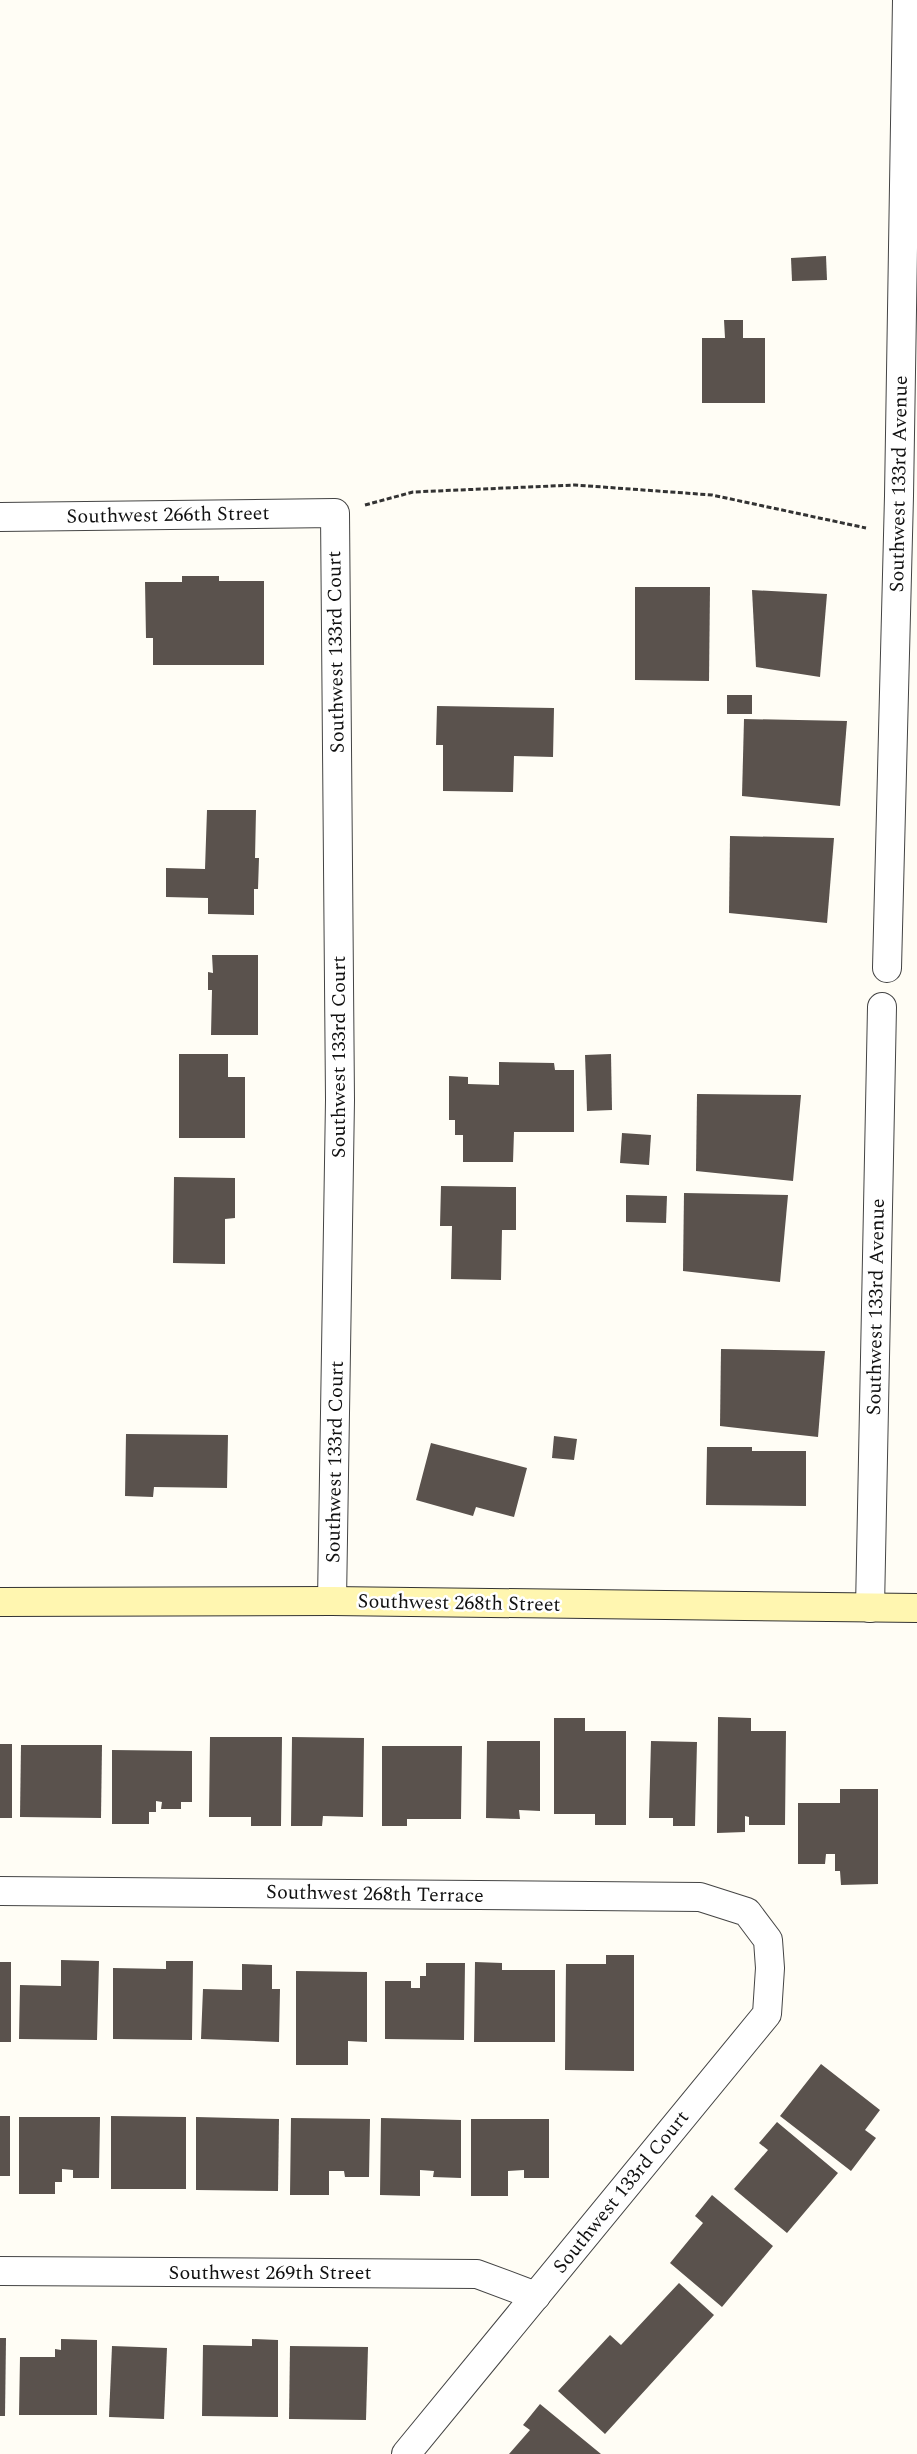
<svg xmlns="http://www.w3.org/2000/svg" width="917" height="2454" viewBox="0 0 917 2454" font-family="Spectral,serif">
	<rect width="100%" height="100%" fill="#fffdf5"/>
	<g fill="#5a524d">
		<polygon points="826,256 827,280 792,281 791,258"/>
		<polygon points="724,320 743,320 743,338 765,338 765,403 702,403 702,338 725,338"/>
		<polygon points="182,576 219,576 219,581 264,581 264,665 153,665 153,638 146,638 145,582 182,582"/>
		<polygon points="635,587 710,587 709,681 635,680"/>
		<polygon points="752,590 827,594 820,677 756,667"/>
		<rect x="727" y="695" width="25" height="19"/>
		<polygon points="437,706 554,708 553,757 514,756 513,792 443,791 443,745 436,745"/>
		<polygon points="744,719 847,721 840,806 742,796"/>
		<polygon points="207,810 256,810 255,858 259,858 258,889 254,889 254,915 208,914 208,898 166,897 166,868 205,869"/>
		<polygon points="730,836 834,838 827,923 729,913"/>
		<polygon points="212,955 258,955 258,1035 211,1035 212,990 208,990 208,972 213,973"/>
		<polygon points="179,1054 228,1054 228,1077 245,1077 245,1138 179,1138"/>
		<polygon points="611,1054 612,1110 587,1111 585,1055"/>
		<polygon points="499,1062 554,1063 555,1070 574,1070 574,1132 514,1132 513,1162 463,1162 463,1135 455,1135 455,1120 449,1120 449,1076 468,1077 468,1084 499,1085"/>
		<polygon points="697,1094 801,1095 793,1181 696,1171"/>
		<polygon points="622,1133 651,1135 649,1165 620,1163"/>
		<polygon points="174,1177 235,1178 235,1218 225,1219 225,1264 173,1263"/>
		<polygon points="441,1186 516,1187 516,1230 502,1230 501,1280 451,1279 452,1226 440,1226"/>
		<polygon points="684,1193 788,1195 780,1282 683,1271"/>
		<polygon points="626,1195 667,1196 666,1223 626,1222"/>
		<polygon points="721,1349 825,1351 818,1437 720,1426"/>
		<polygon points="126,1434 228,1435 227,1488 154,1487 153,1497 125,1496"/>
		<polygon points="554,1436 577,1439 574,1460 552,1458"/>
		<polygon points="431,1443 527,1468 514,1517 476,1507 473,1516 416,1500"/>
		<polygon points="707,1447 752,1447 752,1451 806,1451 806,1506 706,1505"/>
		<polygon points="718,1717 751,1718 751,1731 786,1731 785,1825 749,1825 749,1817 745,1816 745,1832 717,1833"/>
		<polygon points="554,1718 585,1718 585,1731 626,1731 626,1825 595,1825 595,1814 554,1814"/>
		<polygon points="210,1737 282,1737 281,1826 251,1826 251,1817 209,1817"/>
		<polygon points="292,1737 364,1738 363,1817 323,1816 322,1826 291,1826"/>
		<polygon points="487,1741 540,1741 540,1811 519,1810 520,1819 486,1818"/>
		<polygon points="651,1741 697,1742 695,1826 673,1826 673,1818 649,1818"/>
		<rect x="0" y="1744" width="12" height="74"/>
		<polygon points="21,1745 102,1745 101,1818 20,1817"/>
		<polygon points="382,1746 462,1746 461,1819 407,1819 407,1826 382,1826"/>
		<polygon points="112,1750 192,1751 192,1802 181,1802 181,1809 161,1809 162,1802 156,1801 156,1812 149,1812 149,1824 112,1824"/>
		<polygon points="840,1789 878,1789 878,1884 841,1885 840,1871 835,1871 835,1854 826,1854 825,1864 798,1864 798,1803 840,1803"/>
		<polygon points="606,1955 634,1955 634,2071 565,2070 566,1964 606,1964"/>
		<polygon points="61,1960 99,1961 97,2040 19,2039 20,1985 61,1986"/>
		<polygon points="166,1961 193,1961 192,2040 113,2039 113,1968 166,1969"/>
		<rect x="0" y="1962" width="11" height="80"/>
		<polygon points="475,1962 502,1963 502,1970 555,1970 555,2042 474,2042"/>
		<polygon points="426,1963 465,1963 464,2040 385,2039 385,1981 411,1981 411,1988 420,1988 420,1976 426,1976"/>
		<polygon points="242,1964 272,1965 272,1989 280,1989 279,2042 201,2039 203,1989 242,1990"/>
		<polygon points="296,1971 367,1972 367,2042 348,2041 348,2065 296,2065"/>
		<polygon points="821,2064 880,2110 865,2130 876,2138 851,2171 780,2116"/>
		<rect x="0" y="2116" width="10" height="60"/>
		<polygon points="111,2116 186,2117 186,2189 111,2189"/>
		<polygon points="19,2117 100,2117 99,2178 73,2178 73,2170 62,2169 62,2182 55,2182 55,2194 19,2194"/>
		<polygon points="196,2117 279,2119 278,2191 196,2190"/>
		<polygon points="291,2118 370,2119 369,2177 345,2177 344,2171 329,2171 329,2195 290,2195"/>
		<polygon points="381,2118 461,2120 461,2178 433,2177 434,2171 420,2170 420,2196 380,2195"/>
		<polygon points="471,2119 549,2119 549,2178 524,2178 524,2170 508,2171 508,2196 471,2196"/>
		<polygon points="777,2122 838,2173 787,2233 734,2189 768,2150 759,2143"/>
		<polygon points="712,2195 773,2246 722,2307 670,2263 703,2223 695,2216"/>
		<polygon points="679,2283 714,2315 605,2434 558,2391 610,2335 621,2345"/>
		<polygon points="0,2338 6,2338 5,2416 0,2416"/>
		<polygon points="61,2339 97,2340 97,2415 19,2415 20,2357 55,2357 55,2349 61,2350"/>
		<polygon points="252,2339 278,2340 278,2417 202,2416 203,2345 252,2346"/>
		<polygon points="112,2346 167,2348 164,2419 109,2417"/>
		<polygon points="290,2346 368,2347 366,2420 289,2419"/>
		<polygon points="540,2404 601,2454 509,2454 530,2430 523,2425"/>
	</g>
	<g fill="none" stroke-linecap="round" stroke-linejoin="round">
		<g stroke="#444" stroke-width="30">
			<g id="street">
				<polyline points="0,517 335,513 340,1100 332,1601"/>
				<polyline points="887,968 899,496 907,0"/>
				<polyline points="870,1608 882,1007"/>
				<polyline points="0,1891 700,1897 747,1912 768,1940 770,1968 767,2014 406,2454"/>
				<polyline points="0,2271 477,2274 536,2296"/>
			</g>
		</g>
		<g stroke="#333" stroke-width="30">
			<polyline id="secondary" points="0,1602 332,1601 917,1608"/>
		</g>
		<polyline stroke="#333" stroke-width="3" stroke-dasharray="5 2.5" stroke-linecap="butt" points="365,505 413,492 575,485 712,495 866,528"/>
		<use href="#street" stroke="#fff" stroke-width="28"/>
		<use href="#secondary" stroke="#fff6b0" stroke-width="28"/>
	</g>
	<g text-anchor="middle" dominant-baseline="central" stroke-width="5" stroke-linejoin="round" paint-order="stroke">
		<g font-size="20" fill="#111" stroke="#fff">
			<text transform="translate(899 484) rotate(-89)">Southwest 133rd Avenue</text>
			<text transform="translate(168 515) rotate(-1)">Southwest 266th Street</text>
			<text transform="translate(336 652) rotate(-91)">Southwest 133rd Court</text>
			<text transform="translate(339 1057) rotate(-90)">Southwest 133rd Court</text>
			<text transform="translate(876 1307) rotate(-89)">Southwest 133rd Avenue</text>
			<text transform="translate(335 1462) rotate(-89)">Southwest 133rd Court</text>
			<text transform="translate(459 1603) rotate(1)">Southwest 268th Street</text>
			<text transform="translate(375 1894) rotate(1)">Southwest 268th Terrace</text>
			<text transform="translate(621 2192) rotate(-51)">Southwest 133rd Court</text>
			<text x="270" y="2273">Southwest 269th Street</text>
		</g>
	</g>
</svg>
